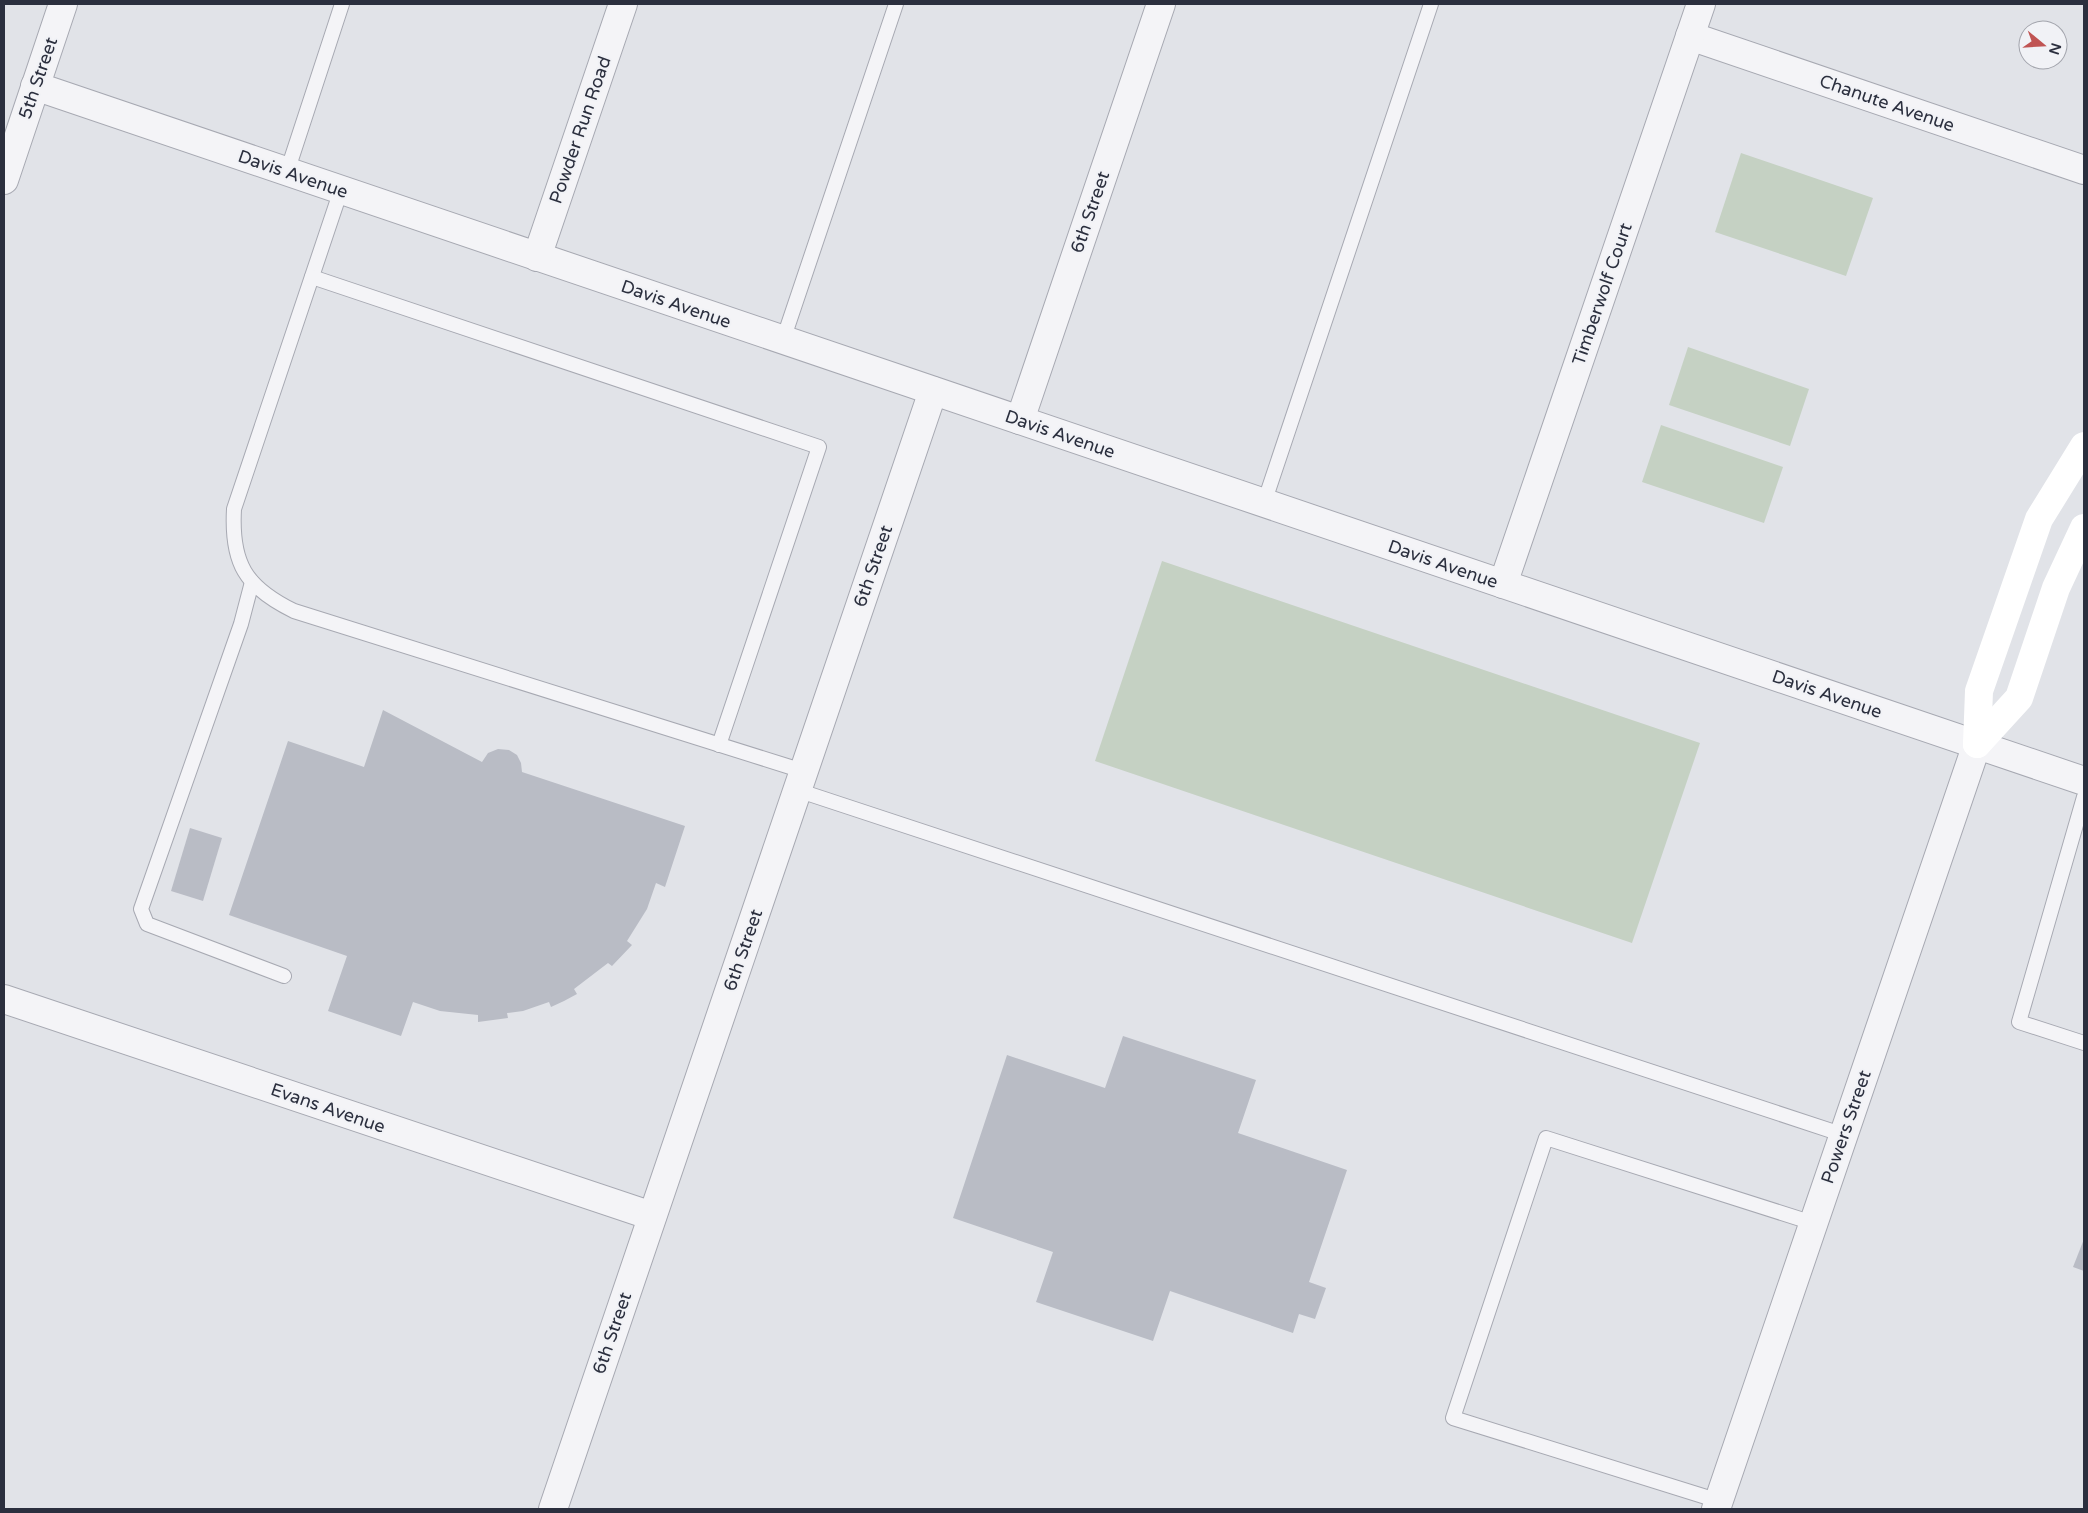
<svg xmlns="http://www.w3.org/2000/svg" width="2088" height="1513" viewBox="0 0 2088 1513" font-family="'Varela Round',sans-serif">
	<rect width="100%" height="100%" fill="#e1e3e8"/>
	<g fill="#c5d1c3">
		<polygon points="1741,153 1873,198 1846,276 1715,232"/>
		<polygon points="1688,347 1809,389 1790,446 1669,405"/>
		<polygon points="1661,425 1783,467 1764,523 1642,482"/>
		<polygon points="1162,561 1700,743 1632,943 1095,761"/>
	</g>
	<g fill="#b9bcc5">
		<polygon points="383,710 482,762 488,753 498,749 509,750 517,755 521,763 522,772 685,826 665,887 656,883 647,909 627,941 632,945 612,966 608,963 574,989 577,994 564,1001 551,1007 549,1002 523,1011 507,1013 508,1018 478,1022 478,1015 440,1011 413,1002 401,1036 328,1011 347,956 229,915 288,741 364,767"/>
		<polygon points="190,828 222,838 203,901 171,891"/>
		<polygon points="1123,1036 1256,1080 1238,1133 1347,1170 1309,1282 1326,1288 1315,1319 1299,1314 1293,1333 1170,1291 1153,1341 1036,1302 1053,1252 953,1218 1007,1055 1105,1088"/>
		<polygon points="2084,1239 2084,1271 2073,1267"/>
	</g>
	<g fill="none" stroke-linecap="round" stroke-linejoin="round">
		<g stroke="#a7a9b2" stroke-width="16">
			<g id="lane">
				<polyline points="287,172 342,4"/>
				<path d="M341,190l-107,319c-3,54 11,78 60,102l509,160"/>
				<polyline points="312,277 819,447 719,745"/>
				<polyline points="783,340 896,4"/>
				<polyline points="1264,503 1431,4"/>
				<polyline points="252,582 241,624 141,909 147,924 284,976"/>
				<polyline points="797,790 1844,1135"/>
				<polyline points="2084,797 2019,1022 2084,1043"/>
				<polyline points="1719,1501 1453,1418 1546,1138 1813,1223"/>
			</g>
		</g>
		<g stroke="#a7a9b2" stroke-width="30">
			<g id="street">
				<polyline points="1690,36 2084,170"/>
				<polyline points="35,86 2084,781"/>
				<polyline points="4,180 63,4"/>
				<polyline points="537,257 623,4"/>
				<polyline points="1020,420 1161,4"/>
				<polyline points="1503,584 1701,4"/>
				<polyline points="4,999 652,1216"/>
				<polyline points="553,1509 933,391"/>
				<polyline points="1716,1509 1977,744"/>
			</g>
		</g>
		<use href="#lane" stroke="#f4f4f7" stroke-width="14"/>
		<use href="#street" stroke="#f4f4f7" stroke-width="28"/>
		<g stroke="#fff" stroke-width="28">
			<polyline points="1977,744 1979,691 2039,519 2084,446"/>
			<polyline points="1977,744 2019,698 2056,588 2084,528"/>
		</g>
	</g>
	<g text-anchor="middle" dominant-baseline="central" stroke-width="4" stroke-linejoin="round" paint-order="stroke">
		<g font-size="18" fill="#2b2f3e" stroke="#f1f2f6">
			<text transform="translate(38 78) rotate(-71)">5th Street</text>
			<text transform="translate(1887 103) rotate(19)">Chanute Avenue</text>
			<text transform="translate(580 130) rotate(-71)">Powder Run Road</text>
			<text transform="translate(293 174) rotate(19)">Davis Avenue</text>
			<text transform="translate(1090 212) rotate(-71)">6th Street</text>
			<text transform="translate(1602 294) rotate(-71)">Timberwolf Court</text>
			<text transform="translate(676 304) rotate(19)">Davis Avenue</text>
			<text transform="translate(1060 434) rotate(19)">Davis Avenue</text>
			<text transform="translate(1443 564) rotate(19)">Davis Avenue</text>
			<text transform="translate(873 566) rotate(-71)">6th Street</text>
			<text transform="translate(1827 694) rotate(19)">Davis Avenue</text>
			<text transform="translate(743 950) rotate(-71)">6th Street</text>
			<text transform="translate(328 1108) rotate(19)">Evans Avenue</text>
			<text transform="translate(1846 1127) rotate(-71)">Powers Street</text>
			<text transform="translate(612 1333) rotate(-71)">6th Street</text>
		</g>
	</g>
	<rect width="2088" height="1513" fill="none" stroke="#2b2f3e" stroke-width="10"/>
	<g transform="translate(2043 45) rotate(108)"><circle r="24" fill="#f1f2f6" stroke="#a2a4ac"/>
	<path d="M0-4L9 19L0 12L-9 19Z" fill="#c05453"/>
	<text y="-8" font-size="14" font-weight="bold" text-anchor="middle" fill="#2b2f3e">N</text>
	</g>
</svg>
